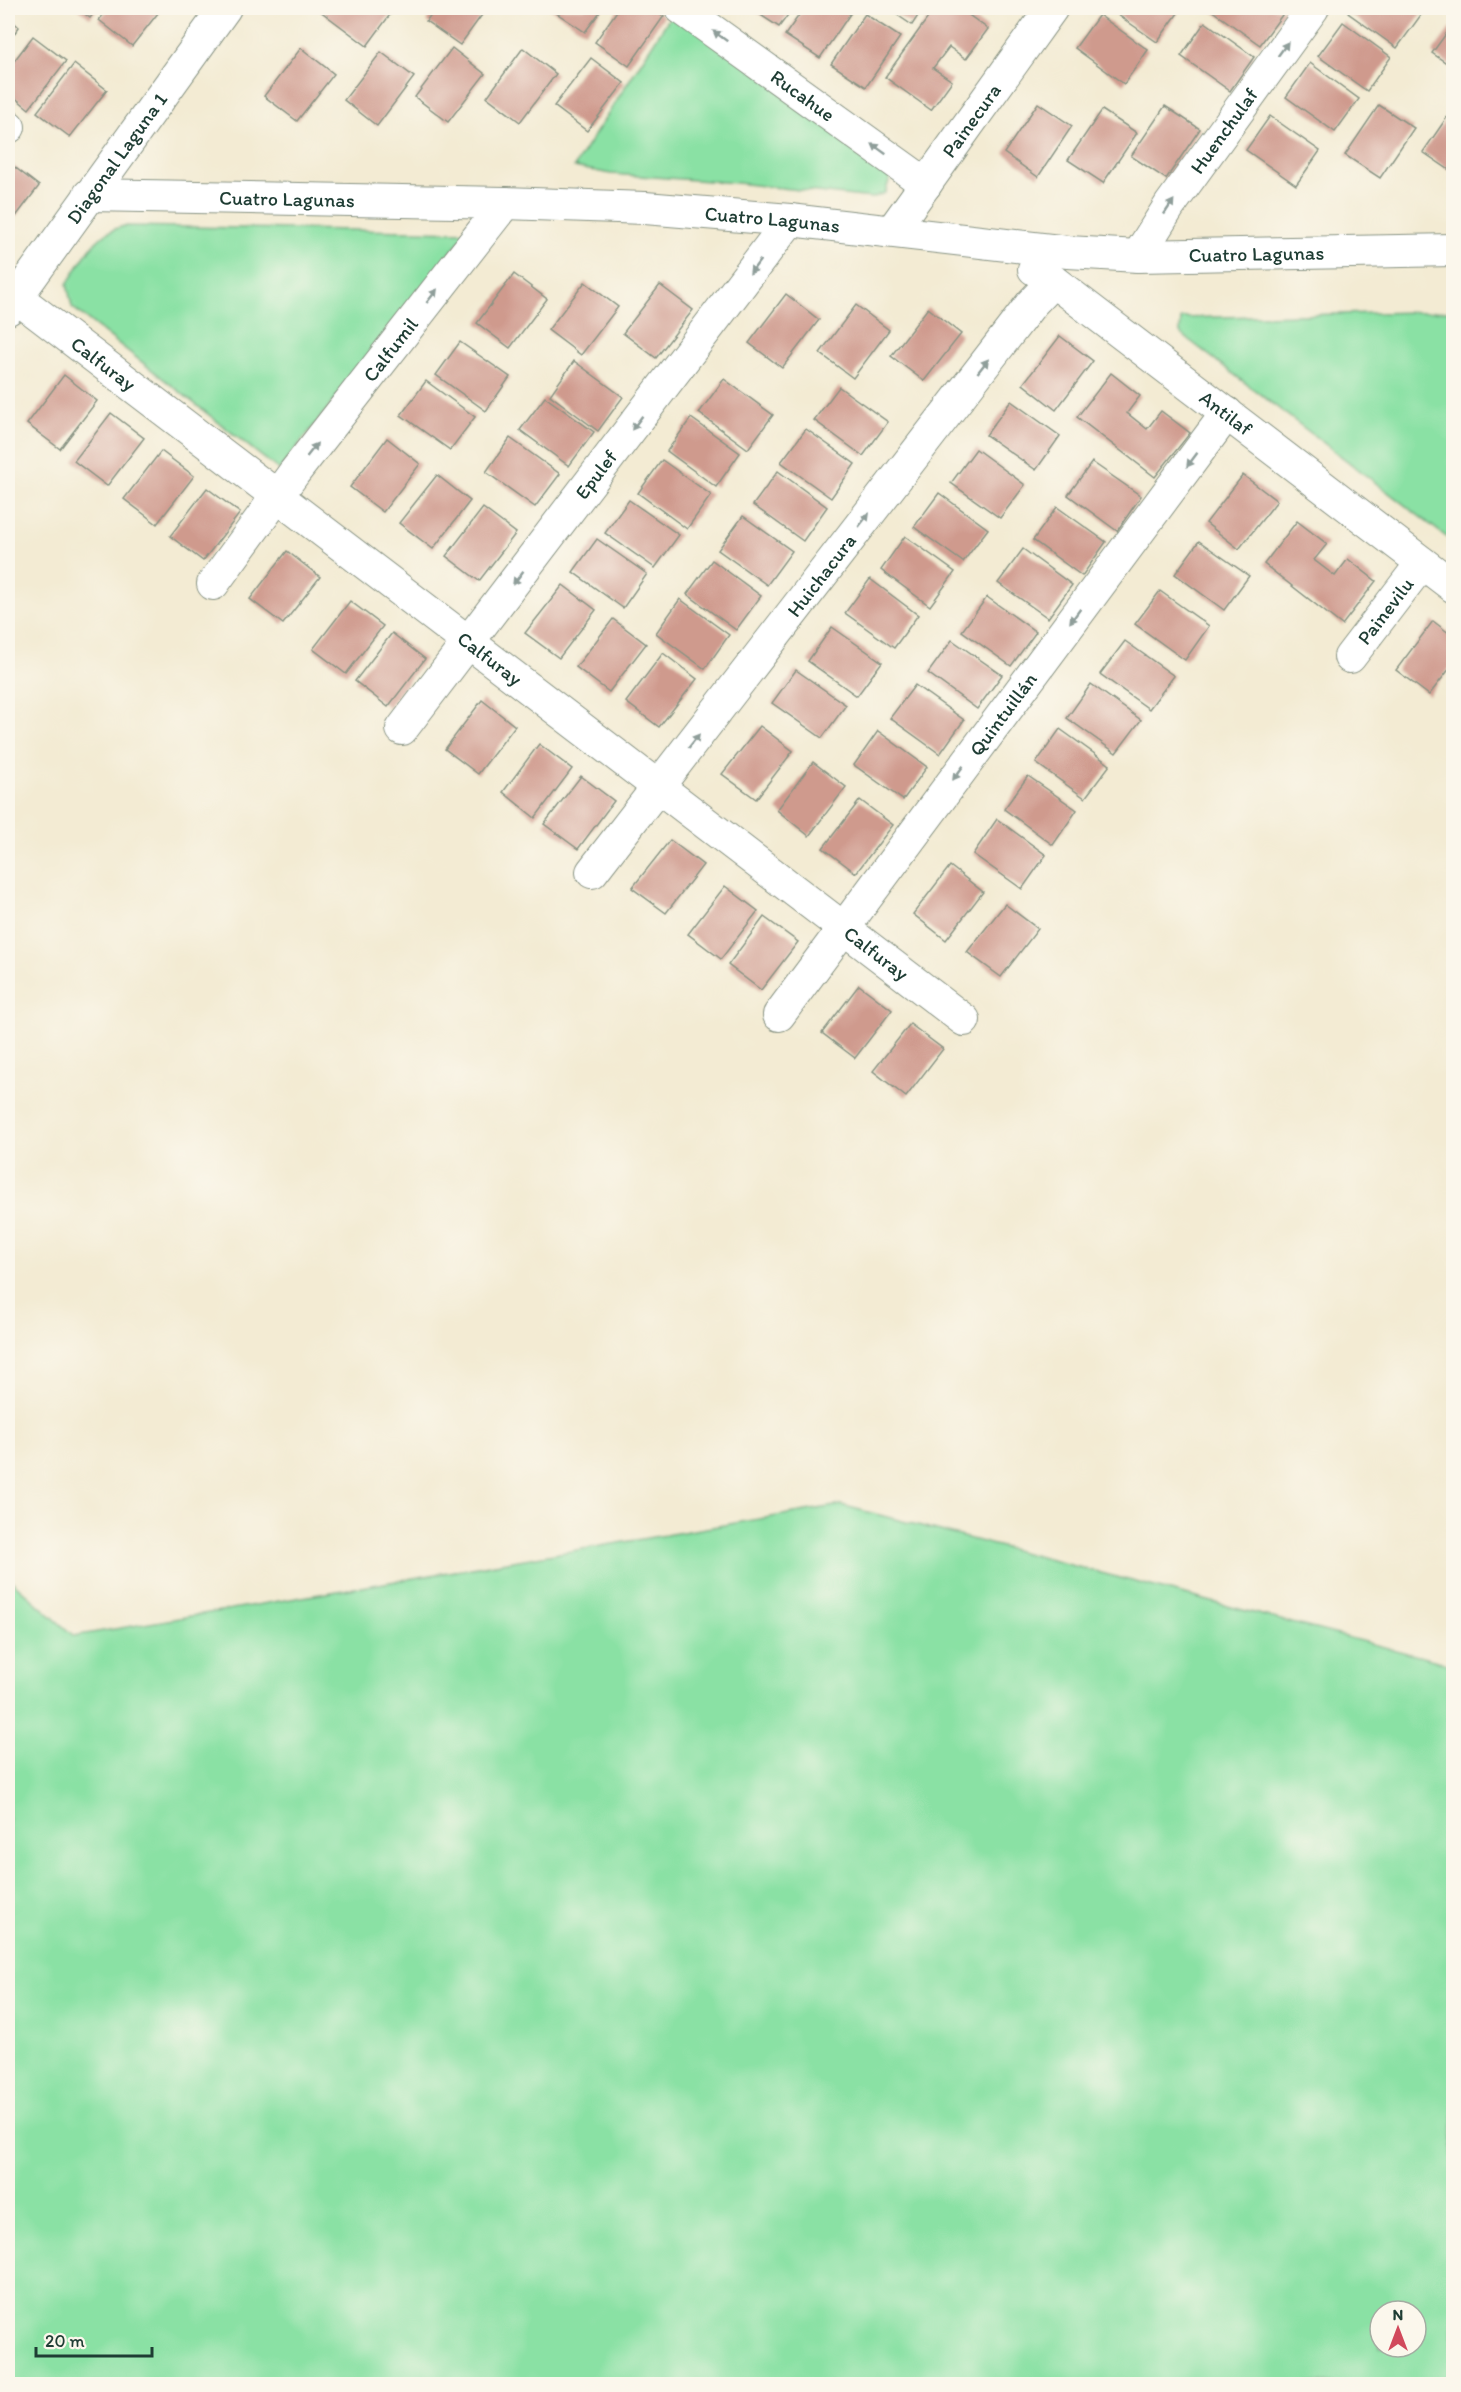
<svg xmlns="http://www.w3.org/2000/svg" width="1461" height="2392" viewBox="0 0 1461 2392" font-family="Itim,sans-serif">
	<rect width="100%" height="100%" fill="#fbf7ec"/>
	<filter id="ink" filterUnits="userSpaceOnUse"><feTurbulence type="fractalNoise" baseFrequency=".0167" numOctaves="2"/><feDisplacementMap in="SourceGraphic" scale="12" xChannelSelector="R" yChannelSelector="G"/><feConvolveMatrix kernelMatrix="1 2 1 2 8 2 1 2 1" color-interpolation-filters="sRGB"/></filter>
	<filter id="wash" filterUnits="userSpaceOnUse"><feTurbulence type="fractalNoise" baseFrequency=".008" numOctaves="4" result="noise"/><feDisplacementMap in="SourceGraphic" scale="24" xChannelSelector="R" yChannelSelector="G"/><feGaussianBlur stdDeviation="1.35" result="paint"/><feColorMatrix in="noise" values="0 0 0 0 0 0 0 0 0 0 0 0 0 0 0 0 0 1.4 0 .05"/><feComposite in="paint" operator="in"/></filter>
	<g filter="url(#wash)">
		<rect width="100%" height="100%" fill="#f3ebd3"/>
		<g fill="#8ae1a4" stroke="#548f6c" stroke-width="1.5" fill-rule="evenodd">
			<polygon points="673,12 887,167 890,178 885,193 872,198 737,183 611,174 574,167"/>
			<path d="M124,226l343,6 -188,238 -207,-163 -5,-23c16,-24 27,-51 57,-58z"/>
			<polygon points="1453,311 1453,542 1180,333 1181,318"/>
			<path d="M841,1505l612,160v719h-1445v-806l66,58zM1380,2311h36v36h-36z"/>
		</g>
		<g id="blocks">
			<g fill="#cf9a8d">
				<polygon points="77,8 98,8 90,18"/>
				<polygon points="109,8 162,8 132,46 99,20"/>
				<polygon points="320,8 386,8 392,12 367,46 319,10"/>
				<polygon points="436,8 487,8 460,45 426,21"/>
				<polygon points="549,8 603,8 585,32"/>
				<polygon points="619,8 651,8 664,16 629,66 595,42"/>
				<polygon points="750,8 793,8 779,27"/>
				<polygon points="804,8 854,8 820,58 785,35"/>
				<polygon points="887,8 923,8 912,25"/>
				<polygon points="935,8 959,8 988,29 966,59 949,47 933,68 952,81 931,110 885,77"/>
				<polygon points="1108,8 1179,8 1181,9 1157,42"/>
				<polygon points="1213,8 1280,8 1285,11 1260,45 1211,10"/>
				<polygon points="1352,8 1411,8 1421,15 1397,48 1348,13"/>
				<polygon points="865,14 900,37 866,87 831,64"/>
				<polygon points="1099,15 1148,50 1124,84 1075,48"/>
				<polygon points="8,17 19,27 8,42"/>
				<polygon points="1205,22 1254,57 1230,91 1181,56"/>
				<polygon points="1343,22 1391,57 1367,91 1318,56"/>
				<polygon points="1454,23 1454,68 1432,53"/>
				<polygon points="33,36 66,61 29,109 8,92 8,69"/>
				<polygon points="301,48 334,74 297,121 264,96"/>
				<polygon points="452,48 485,74 448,122 415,97"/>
				<polygon points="523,48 556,74 520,122 487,97"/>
				<polygon points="381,52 414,77 377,126 344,100"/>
				<polygon points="591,58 624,83 587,131 554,106"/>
				<polygon points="1310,63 1359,99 1335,132 1286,97"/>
				<polygon points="74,64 107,90 70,137 37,112"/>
				<polygon points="1038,103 1072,126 1038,177 1004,153"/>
				<polygon points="1379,105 1414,128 1380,178 1345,155"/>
				<polygon points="1165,106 1200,129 1166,179 1131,156"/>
				<polygon points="1454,107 1454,173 1423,152"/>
				<polygon points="1102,110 1137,133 1103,183 1068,160"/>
				<polygon points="1270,116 1320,151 1296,185 1246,150"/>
				<polygon points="8,162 39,186 8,227"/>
				<polygon points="514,274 547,299 510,348 477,323"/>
				<polygon points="585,282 618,307 581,355 548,330"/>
				<polygon points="660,285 693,310 656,358 623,333"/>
				<polygon points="786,294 819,320 782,368 749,343"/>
				<polygon points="856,305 889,330 853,378 820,353"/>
				<polygon points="928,308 961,334 924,381 891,356"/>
				<polygon points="1060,336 1093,361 1056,410 1023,384"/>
				<polygon points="460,342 510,377 486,411 436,375"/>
				<polygon points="574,361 623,397 598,431 550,395"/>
				<polygon points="1111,373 1140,396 1127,413 1147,429 1161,411 1190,433 1155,477 1077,417"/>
				<polygon points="64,375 97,401 60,449 27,424"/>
				<polygon points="724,379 773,415 748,449 699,413"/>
				<polygon points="426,381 475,417 450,450 401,415"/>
				<polygon points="839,387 888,422 863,456 814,420"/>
				<polygon points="545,397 594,432 569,466 520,430"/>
				<polygon points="1011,401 1060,436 1036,470 986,435"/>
				<polygon points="111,413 144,438 107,486 74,461"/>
				<polygon points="691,418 740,453 716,487 667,451"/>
				<polygon points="806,429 855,464 831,498 781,462"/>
				<polygon points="387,438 420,464 383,512 350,487"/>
				<polygon points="510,438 560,474 535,507 486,472"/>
				<polygon points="976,449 1025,485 1000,518 951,483"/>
				<polygon points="161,451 194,476 157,524 124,499"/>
				<polygon points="662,460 711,495 687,529 638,493"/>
				<polygon points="1092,462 1141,496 1117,531 1068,495"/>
				<polygon points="778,471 827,507 803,541 753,505"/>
				<polygon points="437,475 470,501 433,549 399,523"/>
				<polygon points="1243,475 1277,501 1239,549 1206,523"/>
				<polygon points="207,488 240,513 203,561 170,536"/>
				<polygon points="939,493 988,529 963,562 914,527"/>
				<polygon points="629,500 679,535 655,568 605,533"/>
				<polygon points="1057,507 1106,542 1082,576 1033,540"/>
				<polygon points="483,508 516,533 479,581 446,556"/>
				<polygon points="743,516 792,551 767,585 718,550"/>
				<polygon points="1297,521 1327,544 1314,560 1335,576 1348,559 1376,581 1342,625 1264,564"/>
				<polygon points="905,536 955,572 930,606 881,570"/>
				<polygon points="597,539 647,574 623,608 573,572"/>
				<polygon points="1199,541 1249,576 1224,610 1175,574"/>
				<polygon points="1023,549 1072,585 1048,618 998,583"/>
				<polygon points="287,551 320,577 283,624 250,599"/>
				<polygon points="712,560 761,596 736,630 687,594"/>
				<polygon points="870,579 918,615 894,648 845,613"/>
				<polygon points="563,585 596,610 559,658 525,633"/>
				<polygon points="1160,591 1209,626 1185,660 1135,624"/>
				<polygon points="987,597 1036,632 1011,666 962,631"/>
				<polygon points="680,599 729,635 705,669 656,633"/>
				<polygon points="350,601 383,626 346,674 313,649"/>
				<polygon points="613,619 646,644 609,692 576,667"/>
				<polygon points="1433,621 1454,637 1454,663 1429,695 1396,670"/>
				<polygon points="832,627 882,662 857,696 808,661"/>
				<polygon points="392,633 425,659 388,707 355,681"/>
				<polygon points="952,640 1002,675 977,709 928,673"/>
				<polygon points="1125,641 1174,676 1149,709 1100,674"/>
				<polygon points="663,653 697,679 659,727 626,702"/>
				<polygon points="796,670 846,705 822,738 772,703"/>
				<polygon points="1091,684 1141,720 1116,753 1067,718"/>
				<polygon points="915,685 964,720 940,754 890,718"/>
				<polygon points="482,700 515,726 478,774 445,749"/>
				<polygon points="760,726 793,751 756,799 722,774"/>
				<polygon points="1060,729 1110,765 1085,798 1036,763"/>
				<polygon points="878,731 927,767 903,800 854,765"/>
				<polygon points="539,744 572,769 535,818 503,792"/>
				<polygon points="813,762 846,787 809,836 777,810"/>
				<polygon points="581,776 614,801 578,849 544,824"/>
				<polygon points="1028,776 1077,810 1053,845 1004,809"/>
				<polygon points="860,800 893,825 856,873 823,848"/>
				<polygon points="997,819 1046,855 1022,889 973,854"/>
				<polygon points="670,840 703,865 666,913 632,888"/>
				<polygon points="950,866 983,892 946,940 913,914"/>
				<polygon points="725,886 758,911 721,959 688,934"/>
				<polygon points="1005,904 1038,929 1001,977 967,952"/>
				<polygon points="764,917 798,942 761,990 728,965"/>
				<polygon points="859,985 892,1010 855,1058 822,1033"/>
				<polygon points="910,1024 943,1049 906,1097 873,1071"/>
			</g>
		</g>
	</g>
	<g filter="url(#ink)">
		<use href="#blocks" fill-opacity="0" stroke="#899484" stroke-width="1.5"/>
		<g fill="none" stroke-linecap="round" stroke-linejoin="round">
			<g stroke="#899484" stroke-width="34">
				<g id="street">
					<path id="s1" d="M681,8l245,176"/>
					<polyline points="8,126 9,127"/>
					<path id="s2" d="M89,195l416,8 140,5 145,12 278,32 70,4 316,-6"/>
					<path id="s3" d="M892,231l160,-223"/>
					<path id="s4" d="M1138,256l32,-51 143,-197"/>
					<path id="s5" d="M1034,269l19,12 401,306"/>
					<path id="s6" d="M16,297l948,723"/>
					<path id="s7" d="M8,309l217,-301"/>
					<path id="s8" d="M213,584l81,-111 211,-270"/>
					<path id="s9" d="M1350,657l72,-94"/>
					<path id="s10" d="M402,729l388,-509"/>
					<path id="s11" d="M592,872l440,-569 21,-22"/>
					<path id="s12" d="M779,1015l448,-602"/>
				</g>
			</g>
			<use href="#street" stroke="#fff" stroke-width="32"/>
		</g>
		<defs><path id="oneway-solid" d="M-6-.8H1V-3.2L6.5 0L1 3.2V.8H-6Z" transform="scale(1.5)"/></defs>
		<g fill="#8f9e9a">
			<use href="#oneway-solid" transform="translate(720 36) rotate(-144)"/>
			<use href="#oneway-solid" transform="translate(1283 49) rotate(-54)"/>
			<use href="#oneway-solid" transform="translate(879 149) rotate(-144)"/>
			<use href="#oneway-solid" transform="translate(1169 207) rotate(-56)"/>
			<use href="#oneway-solid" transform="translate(755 267) rotate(127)"/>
			<use href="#oneway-solid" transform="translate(432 296) rotate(-52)"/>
			<use href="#oneway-solid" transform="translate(983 366) rotate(-52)"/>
			<use href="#oneway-solid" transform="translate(637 423) rotate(127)"/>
			<use href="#oneway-solid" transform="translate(312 450) rotate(-52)"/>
			<use href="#oneway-solid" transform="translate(1192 460) rotate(127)"/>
			<use href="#oneway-solid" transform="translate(864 520) rotate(-52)"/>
			<use href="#oneway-solid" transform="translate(518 578) rotate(127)"/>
			<use href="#oneway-solid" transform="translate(1075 616) rotate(127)"/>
			<use href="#oneway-solid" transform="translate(694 741) rotate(-52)"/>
			<use href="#oneway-solid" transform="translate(958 773) rotate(127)"/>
		</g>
	</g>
	<g text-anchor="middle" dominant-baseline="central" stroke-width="6" stroke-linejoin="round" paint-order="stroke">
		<g font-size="20" fill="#1f3d34" stroke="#fbf7ec">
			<text stroke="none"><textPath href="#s1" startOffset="150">Rucahue</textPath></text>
			<text stroke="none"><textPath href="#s3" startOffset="136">Painecura</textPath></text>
			<text stroke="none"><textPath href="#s4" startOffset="152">Huenchulaf</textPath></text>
			<text stroke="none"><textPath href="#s7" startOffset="186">Diagonal Laguna 1</textPath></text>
			<text stroke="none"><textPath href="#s2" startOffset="198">Cuatro Lagunas</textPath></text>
			<text stroke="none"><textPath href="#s2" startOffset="684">Cuatro Lagunas</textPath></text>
			<text stroke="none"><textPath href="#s2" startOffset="1170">Cuatro Lagunas</textPath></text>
			<text stroke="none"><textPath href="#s8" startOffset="294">Calfumil</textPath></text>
			<text stroke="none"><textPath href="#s6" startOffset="110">Calfuray</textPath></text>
			<text stroke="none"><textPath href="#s5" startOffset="240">Antilaf</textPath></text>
			<text stroke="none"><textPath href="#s10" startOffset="320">Epulef</textPath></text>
			<text stroke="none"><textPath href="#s11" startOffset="375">Huichacura</textPath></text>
			<text stroke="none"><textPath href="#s9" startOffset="58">Painevilu</textPath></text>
			<text stroke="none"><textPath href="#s6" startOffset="596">Calfuray</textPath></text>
			<text stroke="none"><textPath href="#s12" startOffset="375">Quintuillán</textPath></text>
			<text stroke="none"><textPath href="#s6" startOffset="1082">Calfuray</textPath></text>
		</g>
	</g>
	<rect width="1461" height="2392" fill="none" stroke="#fbf7ec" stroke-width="30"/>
	<g transform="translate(1398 2329)"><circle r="28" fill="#fbf7ec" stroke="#a3ada2" stroke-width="1.5"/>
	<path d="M0-4.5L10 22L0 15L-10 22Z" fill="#d1495b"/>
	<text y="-9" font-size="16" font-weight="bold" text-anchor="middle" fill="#1f3d34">N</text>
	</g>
	<path d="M36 2347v9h116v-9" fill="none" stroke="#1f3d34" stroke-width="3"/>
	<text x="45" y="2347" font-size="18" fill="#1f3d34" stroke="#fbf7ec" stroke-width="4.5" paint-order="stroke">20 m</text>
</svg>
